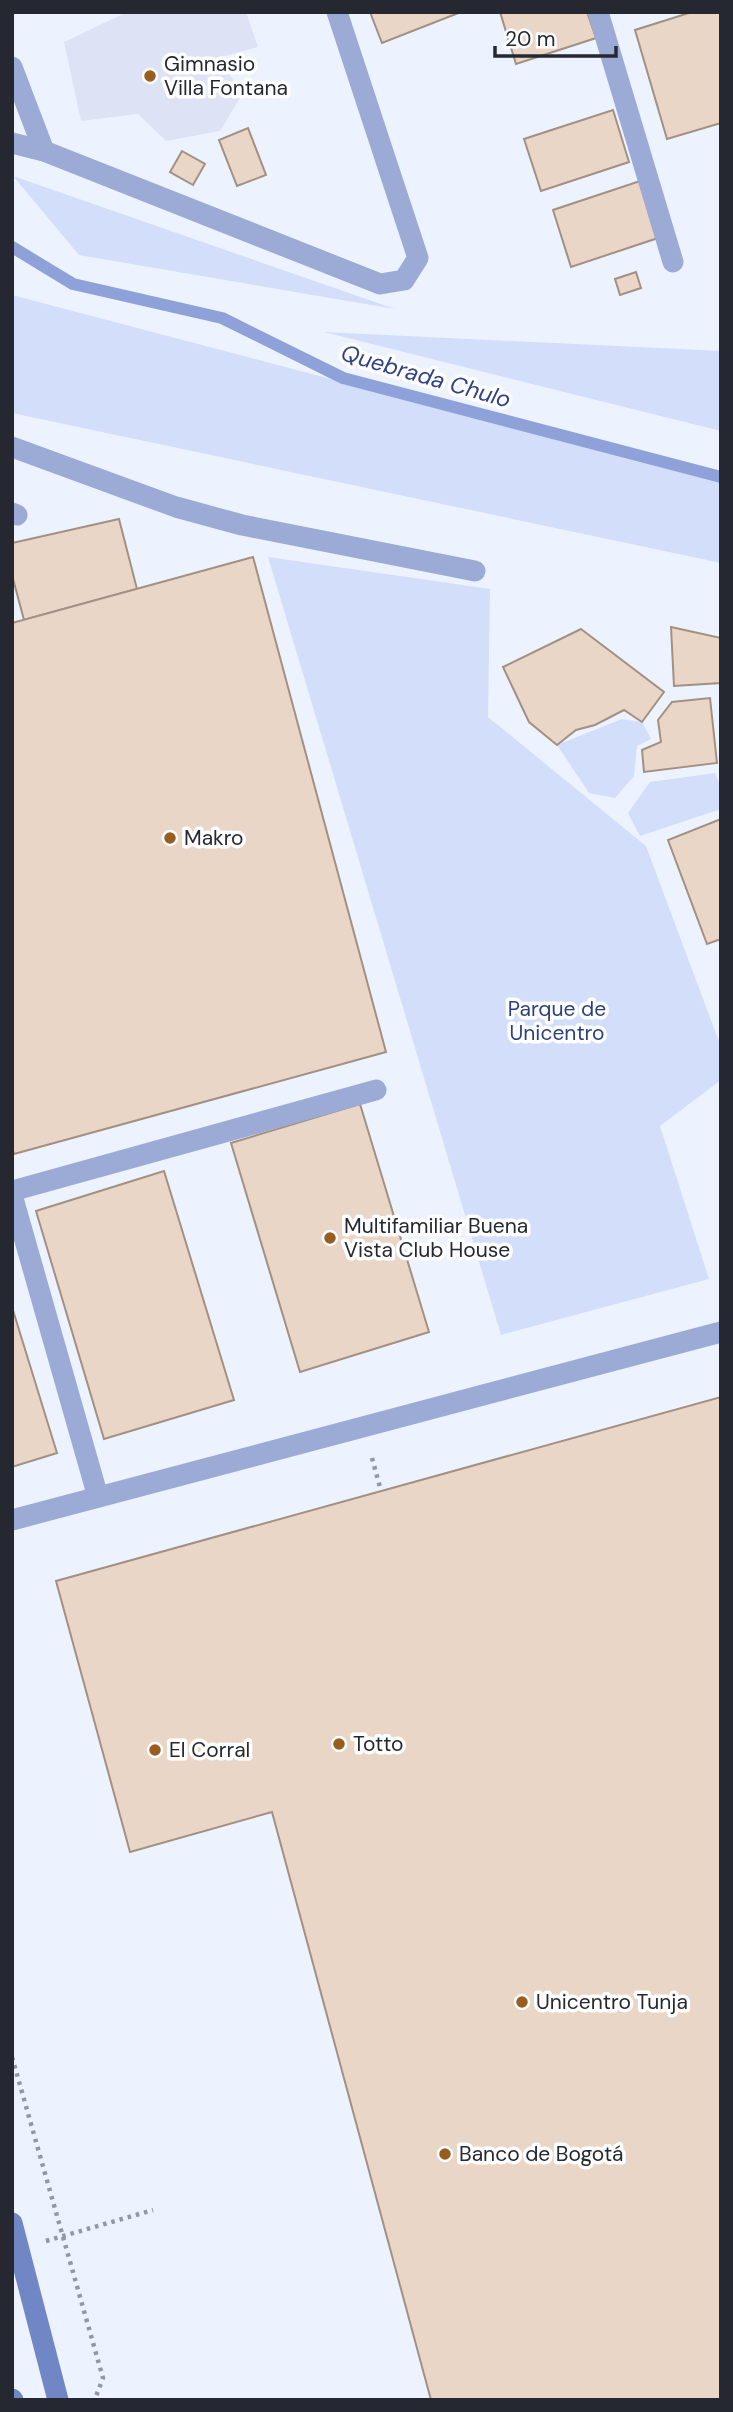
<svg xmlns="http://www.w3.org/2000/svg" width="733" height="2412" viewBox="0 0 733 2412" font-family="'DM Sans',sans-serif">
	<rect width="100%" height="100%" fill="#edf2ff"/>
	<polygon fill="#dde3f4" points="127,12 246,12 258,47 217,58 243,93 220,131 166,141 138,114 81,121 64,42"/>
	<g fill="#d3defb">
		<polygon points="13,176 395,309 79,255"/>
		<polygon points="12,295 721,482 721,563 12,413"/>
		<polygon points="324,332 721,351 721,431"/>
		<polygon points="268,557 490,589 488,717 646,846 721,1047 721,1080 660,1126 709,1279 501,1335"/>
		<polygon points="622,719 642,722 651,739 637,746 634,776 615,798 589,793 557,745"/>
		<polygon points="715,773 721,787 721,809 640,836 628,813 650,782"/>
	</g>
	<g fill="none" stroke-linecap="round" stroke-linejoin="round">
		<polyline stroke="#8ea2d9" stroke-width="12" points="12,247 73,284 222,318 343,378 721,477"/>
	</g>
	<g fill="#e9d6c7" stroke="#a29182" stroke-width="2">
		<polygon points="370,12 461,12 382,43"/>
		<polygon points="500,12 587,12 596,38 516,64"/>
		<polygon points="692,12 721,12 721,123 667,139 635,30"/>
		<polygon points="613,110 629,162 541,191 524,139"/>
		<polygon points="248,128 266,175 237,186 219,140"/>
		<polygon points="182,151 205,164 193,185 170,172"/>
		<polygon points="640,181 658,238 571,267 553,210"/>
		<polygon points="636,272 641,288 620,295 615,279"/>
		<polygon points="119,519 137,589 24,620 12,575 12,543"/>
		<polygon points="253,557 386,1052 14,1154 12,1147 12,623"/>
		<polygon points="671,627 721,638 721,683 674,686"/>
		<polygon points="581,629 664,692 642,722 624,710 595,725 576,730 557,745 529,722 503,667"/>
		<polygon points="710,698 717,763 644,772 642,750 661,742 658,720 672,702"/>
		<polygon points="721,819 721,939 707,944 668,840"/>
		<polygon points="360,1104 429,1332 300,1372 231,1143"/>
		<polygon points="164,1171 234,1400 104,1439 36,1211"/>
		<polygon points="12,1307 57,1453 12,1467"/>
		<polygon points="721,1397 721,2400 431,2400 272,1812 130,1852 56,1581"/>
	</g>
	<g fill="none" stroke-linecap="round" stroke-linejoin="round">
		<g stroke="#9397a1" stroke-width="4.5" stroke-dasharray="3.5 5" stroke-linecap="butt">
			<polyline points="372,1458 381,1491"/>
			<polyline points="12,2057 103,2378 95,2399"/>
			<polyline points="46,2241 153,2210"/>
		</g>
		<g stroke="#9babd6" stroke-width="21">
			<polyline points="12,447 176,507 242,525 475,571"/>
			<polyline points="12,513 17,515"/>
			<polyline points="12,1191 376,1090"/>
			<polyline points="12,1195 98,1497"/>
		</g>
		<g stroke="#9babd6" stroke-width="21">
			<polyline points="598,12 673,262"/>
			<polyline points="12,67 44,151"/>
			<polyline points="12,143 44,151 380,284 404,280 418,258 337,12"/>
			<polyline points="12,1520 721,1332"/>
		</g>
		<g stroke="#7187c5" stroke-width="21">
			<polyline points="12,2223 58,2400"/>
			<polyline points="12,2399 13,2400"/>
		</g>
	</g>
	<g fill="#9a5d21" stroke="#fff" stroke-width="2.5">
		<circle cx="150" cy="76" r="7"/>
		<circle cx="170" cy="838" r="7"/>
		<circle cx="330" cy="1238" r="7"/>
		<circle cx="339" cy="1744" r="7"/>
		<circle cx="155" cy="1750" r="7"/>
		<circle cx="522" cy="2002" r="7"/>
		<circle cx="445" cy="2154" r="7"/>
	</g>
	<g text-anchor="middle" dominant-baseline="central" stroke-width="7" stroke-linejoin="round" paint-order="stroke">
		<g font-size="21" fill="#252830" stroke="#fff" text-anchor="start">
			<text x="164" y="64">Gimnasio<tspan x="164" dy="24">Villa Fontana</tspan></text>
			<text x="184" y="838">Makro</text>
			<text x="344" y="1226">Multifamiliar Buena<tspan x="344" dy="24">Vista Club House</tspan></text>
			<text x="353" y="1744">Totto</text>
			<text x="169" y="1750">El Corral</text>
			<text x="536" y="2002">Unicentro Tunja</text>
			<text x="459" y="2154">Banco de Bogotá</text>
		</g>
		<g font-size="21" fill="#2d3f81" stroke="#fff">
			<text x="557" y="1009">Parque de<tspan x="557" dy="24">Unicentro</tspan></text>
		</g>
		<g font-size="23" font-style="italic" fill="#2f4284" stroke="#fff">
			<text transform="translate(426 376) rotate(16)">Quebrada Chulo</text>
		</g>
	</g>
	<rect width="733" height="2412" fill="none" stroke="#252830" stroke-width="28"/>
	<path d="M495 46v10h121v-10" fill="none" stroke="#252830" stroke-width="3.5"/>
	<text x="505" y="46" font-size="21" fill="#252830" stroke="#ffffff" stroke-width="5" paint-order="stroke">20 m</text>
</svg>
